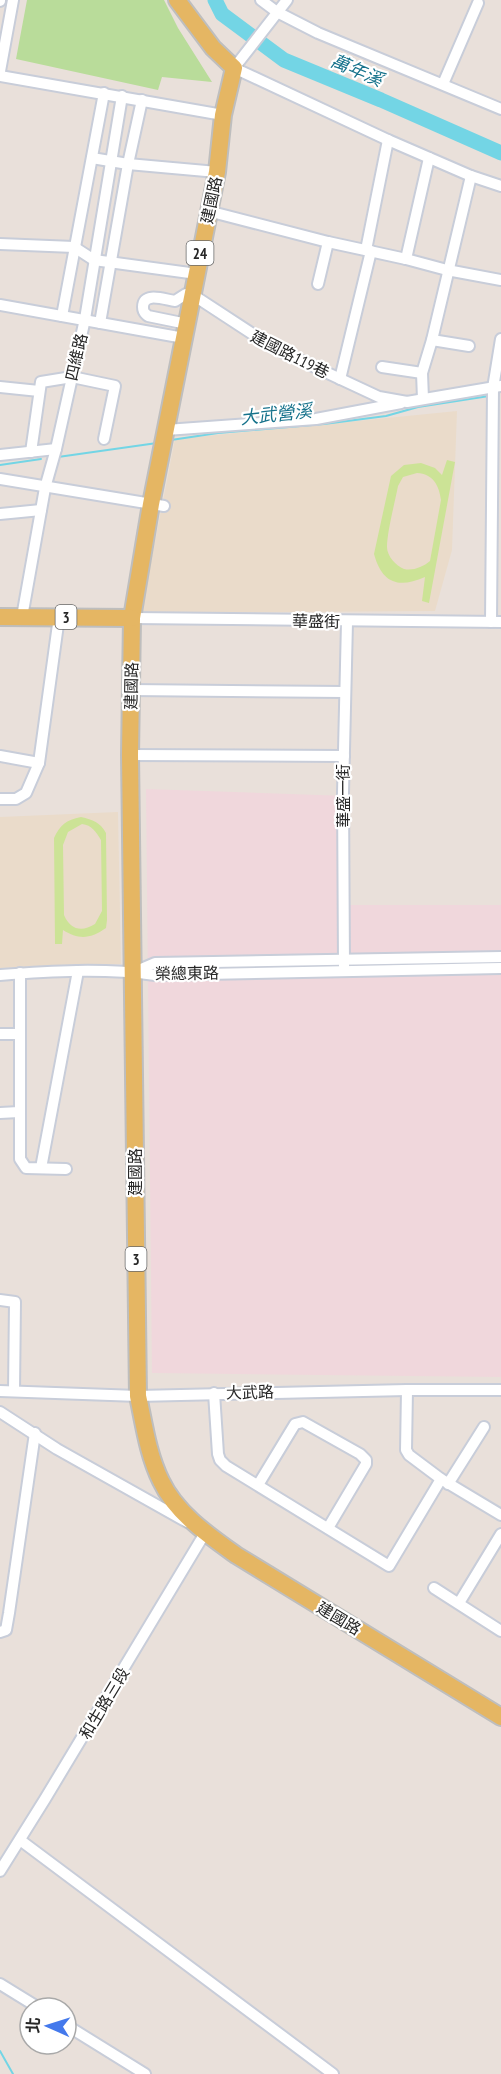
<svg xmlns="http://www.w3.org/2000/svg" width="501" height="2074" viewBox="0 0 501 2074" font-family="'PT Sans Narrow','Noto Sans TC',sans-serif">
	<rect width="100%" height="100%" fill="#e9e0da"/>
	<g fill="#eadbca">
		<polygon points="457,411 452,550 435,611 141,613 175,439"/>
		<polygon points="118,812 121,964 0,968 0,817"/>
	</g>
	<polygon fill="#f0d7dc" points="146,789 347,796 346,905 501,905 501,1377 152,1373"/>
	<polygon fill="#b9dc9a" points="27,0 164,0 178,28 212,82 162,77 158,90 16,59"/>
	<g fill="#cce396" fill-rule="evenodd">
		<path d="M447,460l8,2 -26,141 -7,-2 3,-24c-27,12 -43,6 -51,-23l17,-78 13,-11 17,-2 14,5 7,7zM417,473c16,1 22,12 24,27l-11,61c-7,6 -17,10 -26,8 -8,-3 -17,-13 -17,-22 0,-15 8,-45 11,-61l5,-9z"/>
		<path d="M81,817c12,3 19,5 25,16l1,87 -1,8c-16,11 -27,12 -43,2l-1,14h-7l-1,-106c6,-13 12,-18 27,-21zM82,824c10,1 14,8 19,16l1,71 -7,13c-14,9 -25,5 -31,-9l-1,-70 5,-13z"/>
	</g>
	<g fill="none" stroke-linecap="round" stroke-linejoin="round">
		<g stroke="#73d5e5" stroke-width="2">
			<polyline points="171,440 218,433 324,424 386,416 418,407 489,396"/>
			<polyline points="58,457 157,443"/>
			<polyline points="0,465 41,459"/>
			<polyline points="0,2051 13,2074"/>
		</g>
		<polyline stroke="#73d5e5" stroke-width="15" points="215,0 222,14 284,60 381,100 501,153"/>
		<g stroke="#c8cdd9" stroke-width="14">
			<g id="street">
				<polyline points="261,0 277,12 318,33 501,109"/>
				<polyline points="287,0 234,68 388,140 471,176 501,186"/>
				<polyline points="0,1 0,0"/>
				<polyline points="0,71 13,0"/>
				<polyline points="0,76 223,115"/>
				<polyline points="443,84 478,3"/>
				<polyline points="92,158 128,164 217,172"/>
				<polyline points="208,211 328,242 406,259 447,270 501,280"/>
				<polyline points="0,244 74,247 94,260 197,274"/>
				<polyline points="366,250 388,140"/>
				<polyline points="406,259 429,158"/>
				<polyline points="318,284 328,242"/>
				<polyline points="0,305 184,338"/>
				<polyline points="62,316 104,93"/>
				<polyline points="100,323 128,164 142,100"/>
				<path d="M187,324l-39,-8c-3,-3 -5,-3 -5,-9 0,-16 23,-7 32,-6l11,-7 7,1 81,53 105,49 28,5 94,-16"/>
				<polyline points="432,340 469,346"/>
				<polyline points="382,367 422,373"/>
				<polyline points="340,379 371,251"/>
				<polyline points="0,387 39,391"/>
				<polyline points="423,399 422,373 432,340 471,176"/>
				<polyline points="166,430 316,419 401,403"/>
				<polyline points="31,452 41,382 72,377 115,386 104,439"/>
				<polyline points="0,455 56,449"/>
				<polyline points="0,479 164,506"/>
				<polyline points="0,514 41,510"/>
				<polyline points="22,617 45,488 56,449 85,319 122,96"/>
				<polyline points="132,618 501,622"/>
				<polyline points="491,622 493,388 501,339"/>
				<polyline points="130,690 345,692"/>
				<polyline points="130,755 344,756"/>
				<polyline points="0,756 39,763"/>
				<polyline points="0,799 16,799 26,793 39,763 59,617"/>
				<polyline points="344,966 343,793 347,622"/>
				<polyline points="134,972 155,963 501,957"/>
				<polyline points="20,973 20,1159 26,1168 66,1169"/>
				<path d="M0,975c51,-4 104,-7 155,0l346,-7"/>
				<polyline points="0,1034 19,1034"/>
				<polyline points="0,1113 19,1112"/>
				<polyline points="41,1168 78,971"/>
				<polyline points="0,1300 15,1302 14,1391"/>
				<polyline points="407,1390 406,1450 409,1455 441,1479 501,1515"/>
				<polyline points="0,1391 138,1396 407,1390 501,1390"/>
				<polyline points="214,1393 218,1454 220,1460 226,1466 389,1566 441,1479"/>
				<polyline points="0,1412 57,1449 187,1522"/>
				<polyline points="448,1484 484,1427"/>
				<polyline points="258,1485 295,1424 303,1422 360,1454 366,1460 366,1464 328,1528"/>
				<polyline points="434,1588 501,1631"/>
				<polyline points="459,1603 501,1534"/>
				<polyline points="0,1632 6,1630 9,1613 35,1433"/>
				<polyline points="20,1840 333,2074"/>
				<polyline points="0,1871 45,1799 205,1533 200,1530"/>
				<polyline points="0,1984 39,2008"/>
				<polyline points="66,2025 145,2074"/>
			</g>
		</g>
		<g stroke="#bebebe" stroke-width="20">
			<g id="primary">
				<path d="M177,0l36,48 21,20 -11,47 -6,57 -66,332 -19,114 -2,137 8,641c6,28 10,59 23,85 15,32 47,54 75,74l265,162"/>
				<polyline points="0,617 132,618"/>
			</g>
		</g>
		<use href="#street" stroke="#fff" stroke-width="10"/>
		<use href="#primary" stroke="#e5b663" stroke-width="16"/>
	</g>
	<g text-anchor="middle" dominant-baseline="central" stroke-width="4.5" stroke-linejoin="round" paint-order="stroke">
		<g fill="#fff" stroke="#686868" stroke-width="1.5">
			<rect x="186.5" y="241" width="27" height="24" rx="4.5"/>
			<rect x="55.5" y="605" width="21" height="24" rx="4.5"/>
			<rect x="125.5" y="1247" width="21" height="24" rx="4.5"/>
		</g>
		<g font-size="15" font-weight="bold" fill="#272727">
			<text x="200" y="253">24</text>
			<text x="66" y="617">3</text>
			<text x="136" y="1259">3</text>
		</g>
		<g font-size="16" fill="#272727" stroke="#fff">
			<text transform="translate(211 200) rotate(-78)">建國路</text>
			<text transform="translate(290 354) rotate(27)">建國路119巷</text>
			<text transform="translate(76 357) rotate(-77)">四維路</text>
			<text transform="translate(316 621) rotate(1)">華盛街</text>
			<text transform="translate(131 686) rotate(-89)">建國路</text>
			<text transform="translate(343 796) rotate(-90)">華盛一街</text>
			<text transform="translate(187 973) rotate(-1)">榮總東路</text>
			<text transform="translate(135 1172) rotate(-90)">建國路</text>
			<text transform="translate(250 1392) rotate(-1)">大武路</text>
			<text transform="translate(339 1618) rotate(31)">建國路</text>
			<text transform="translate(104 1703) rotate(-59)">和生路三段</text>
		</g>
		<g font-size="18" font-style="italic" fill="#17738c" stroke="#fff">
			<text transform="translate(357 70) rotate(23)">萬年溪</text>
			<text transform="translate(276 414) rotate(-6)">大武營溪</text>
		</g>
	</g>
	<g transform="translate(48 2026) rotate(273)"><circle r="28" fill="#ffffff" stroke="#a9a9a9" stroke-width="1.5"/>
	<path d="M0-4.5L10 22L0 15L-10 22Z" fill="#4479ec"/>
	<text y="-9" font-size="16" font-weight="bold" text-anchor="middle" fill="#272727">北</text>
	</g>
</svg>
